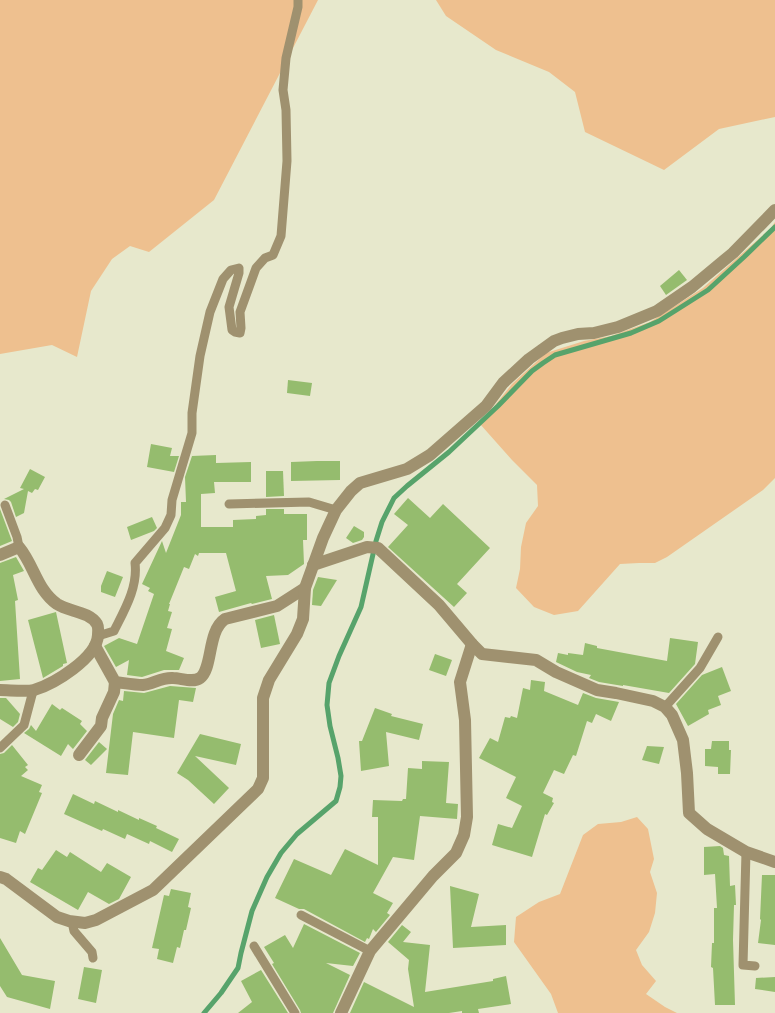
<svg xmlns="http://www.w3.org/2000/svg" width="775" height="1013" viewBox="0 0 775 1013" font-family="Arial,sans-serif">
	<rect width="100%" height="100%" fill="#e7e8cc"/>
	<g fill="#eec08f">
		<polygon points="0,0 318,0 214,200 149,252 130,246 112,259 91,291 77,357 52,345 0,354"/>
		<polygon points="436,0 775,0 775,117 719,129 664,170 585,132 575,92 549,72 496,50 446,16"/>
		<polygon points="775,222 775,478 763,490 667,557 655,563 639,563 620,564 578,611 554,615 534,607 516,588 520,569 521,547 526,523 538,506 537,485 512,460 480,424 512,384 546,353 584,341 611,336 650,322 703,288 771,228"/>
		<polygon points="637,817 648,829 654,859 650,872 657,893 655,913 649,932 636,950 642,965 656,981 646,994 665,1007 677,1013 558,1013 551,994 514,942 516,917 539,902 560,894 583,835 598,824 621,822"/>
	</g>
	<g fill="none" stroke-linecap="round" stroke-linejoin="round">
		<polyline stroke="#57a36b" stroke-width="5" points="204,1013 221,993 238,968 241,953 252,911 267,877 281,853 297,834 336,801 340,787 341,776 338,758 330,726 327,705 329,683 339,656 361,607 376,541 382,522 394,498 407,486 449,452 498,406 532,371 543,363 555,355 631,333 659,321 708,290 744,257 775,227"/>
	</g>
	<g fill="#95bc6e">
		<polygon points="679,270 687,280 666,295 660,286"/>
		<polygon points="288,380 312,383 310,396 287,393"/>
		<polygon points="151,444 172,448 170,456 179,456 174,472 147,467"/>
		<polygon points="216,455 216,463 251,462 251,482 214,482 215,493 201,494 201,527 233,527 233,520 256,519 256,516 266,515 266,509 284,509 284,514 307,514 307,540 303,540 304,564 288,575 266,576 272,599 252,604 251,603 219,612 215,597 236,591 226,553 199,553 198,556 195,554 189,569 184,567 169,604 170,604 168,611 172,612 167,628 172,629 166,651 184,658 179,670 164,670 142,677 127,675 129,660 116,667 104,646 119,638 137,644 154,594 148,591 150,588 142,584 162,541 166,553 181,515 181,502 186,502 185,477 192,456"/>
		<polygon points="317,461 340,461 340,480 291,481 291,462"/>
		<polygon points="30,469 45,477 38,490 35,489 32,493 28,491 24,513 16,517 11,502 9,500 4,499 24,489 20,488"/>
		<polygon points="266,471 283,471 284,496 266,497"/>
		<polygon points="408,498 430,518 443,504 490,548 457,584 467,593 454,607 388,547 408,525 394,514"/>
		<polygon points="0,509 12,541 0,546"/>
		<polygon points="152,517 157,528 154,531 131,540 127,527"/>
		<polygon points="354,526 364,532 364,537 362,540 353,543 346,538"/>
		<polygon points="16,557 24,571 13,575 18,600 15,601 20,679 0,681 0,563"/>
		<polygon points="107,571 123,577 115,597 101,592 101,586"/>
		<polygon points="318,577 337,580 321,606 312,605 313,590"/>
		<polygon points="56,612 67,663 63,664 63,666 43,678 28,620"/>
		<polygon points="274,615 280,644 261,648 255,620"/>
		<polygon points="670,638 698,642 695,664 669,693 623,685 623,686 599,682 589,678 591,675 577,672 556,662 558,653 568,655 568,653 583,655 585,643 597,646 597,648 667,661"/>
		<polygon points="435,654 452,660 446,676 429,670"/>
		<polygon points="722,667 731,691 718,696 721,705 708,710 709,714 688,726 676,704 702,675"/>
		<polygon points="531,680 545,682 544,691 578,705 583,693 596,698 619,702 611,721 596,714 592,723 587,721 576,756 573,755 564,774 554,770 543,793 553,798 552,802 554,803 547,815 545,814 532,857 492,845 498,824 512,828 522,806 506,798 516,777 479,758 490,738 498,742 505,717 510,718 511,716 517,718 523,688 530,690"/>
		<polygon points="170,686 196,688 193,702 179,700 174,738 133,732 128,775 106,773 113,714 119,700 123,701 124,691 144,693"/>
		<polygon points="0,698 6,698 20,714 18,722 13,727 0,719"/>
		<polygon points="52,704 60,710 62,708 82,721 80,724 87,731 73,749 68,744 61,756 24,733 29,729 31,725 36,731"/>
		<polygon points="375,708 392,714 391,716 423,724 419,740 386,732 389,766 361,771 359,741 362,741"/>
		<polygon points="200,734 241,744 236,765 195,756 229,788 214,804 188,780 177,773"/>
		<polygon points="712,741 729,741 729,750 731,750 730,774 718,774 718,767 705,766 705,749 711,749"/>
		<polygon points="99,742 107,749 91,765 85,760"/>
		<polygon points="12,745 28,765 25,767 28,770 21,776 42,785 39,792 42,793 25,834 20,831 16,843 0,838 0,754 4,753"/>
		<polygon points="647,746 664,747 659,764 642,760"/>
		<polygon points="422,761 449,762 446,803 458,804 457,819 420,816 414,860 393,857 373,893 393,903 387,913 390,915 376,932 373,929 369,939 367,938 365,942 304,909 299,909 275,898 294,859 331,875 345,849 378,865 378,817 372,817 373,800 402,801 403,799 406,799 408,768 422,769"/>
		<polygon points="73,794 94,804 95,801 118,812 118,810 139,820 139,818 157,826 156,828 179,839 172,852 150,841 149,844 127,834 125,839 103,829 102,831 64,814"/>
		<polygon points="720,846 723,848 724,855 729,856 730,886 735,885 736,905 734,905 733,940 735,1005 715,1005 713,968 711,967 712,943 714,943 714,908 717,908 715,874 704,875 704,847"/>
		<polygon points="56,850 67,857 70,852 101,872 107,863 131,877 119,899 109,904 88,892 78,910 30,882 38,868 42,870"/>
		<polygon points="762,875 775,875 775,945 758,943 761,920 760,919"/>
		<polygon points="450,886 479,894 471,927 506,925 506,945 453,948"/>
		<polygon points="171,889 191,893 188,907 191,908 186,930 184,930 180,948 177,947 173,963 157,959 159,949 152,948 164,895 169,896"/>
		<polygon points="304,924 360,953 353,966 326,963 350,975 333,1013 301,1013 300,1010 272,964 274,963 264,947 285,935 293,948"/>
		<polygon points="402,925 411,932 403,942 430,945 425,992 493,981 493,979 506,976 511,1004 478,1009 479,1013 462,1013 462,1011 449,1013 350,1013 364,982 414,1007 408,969 409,960 388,942"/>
		<polygon points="0,938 22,975 55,981 50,1009 7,997 0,986"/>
		<polygon points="84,967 102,970 96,1003 78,999"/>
		<polygon points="261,970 288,1013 238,1013 252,1002 241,981"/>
		<polygon points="775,977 775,992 755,989 756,978"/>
	</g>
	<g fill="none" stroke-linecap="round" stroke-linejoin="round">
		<g stroke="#9f916f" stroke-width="9">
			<polyline points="229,504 309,502 336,510"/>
			<polyline points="5,505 17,537 19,547"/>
			<path d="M98,636l16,-5c11,-22 24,-44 21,-68l30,-35 6,-13 1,-15 20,-67v-20l8,-57 10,-44 13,-33 8,-9 8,-2v5l-10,34 3,23 3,2 5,1 1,-5 -1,-16 16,-44 9,-10 8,-3 8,-19 6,-75 -1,-51 -3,-20 3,-32 12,-51v-7"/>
			<polyline points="665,707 700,668 718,637"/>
			<polyline points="0,748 24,725 33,691"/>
			<polyline points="746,852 743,965 755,966"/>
			<polyline points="301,915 370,951"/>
			<polyline points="72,922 74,931 92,952 93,958"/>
			<polyline points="254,946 295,1013"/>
		</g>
		<g stroke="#9f916f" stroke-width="12">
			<path d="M0,555l19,-8c15,18 18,43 38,57 12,8 32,7 40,20 2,4 1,7 1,11 -1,23 -44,49 -64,55 -7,2 -25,0 -34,0"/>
			<polyline points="313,565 367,547 378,548 439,605 472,644 482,654 536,660 556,672 597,690 616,693 653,701 665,707 672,715 683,740 687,773 689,813 707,829 746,852 775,862"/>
			<path d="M95,646l20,36c9,1 19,3 28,3 10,-1 19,-8 30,-7 8,0 20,5 27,0 13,-9 7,-47 25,-59l52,-13 28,-18"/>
			<polyline points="79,755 101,726 102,718 114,692 115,682"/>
			<polyline points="0,877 6,879 57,917 69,921 85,923 96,920 153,890 258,789 263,778 263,698 269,680 297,634 303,619 305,588 323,538 336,510 351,491 360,483 407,469 430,455 486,406 503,383 529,359 554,341 562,338 578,334 594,333 618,327 657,311 692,287 733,253 775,210"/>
			<polyline points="341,1013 370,951 433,876 456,853 464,835 467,817 465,720 460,682 472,644"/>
		</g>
	</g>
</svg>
